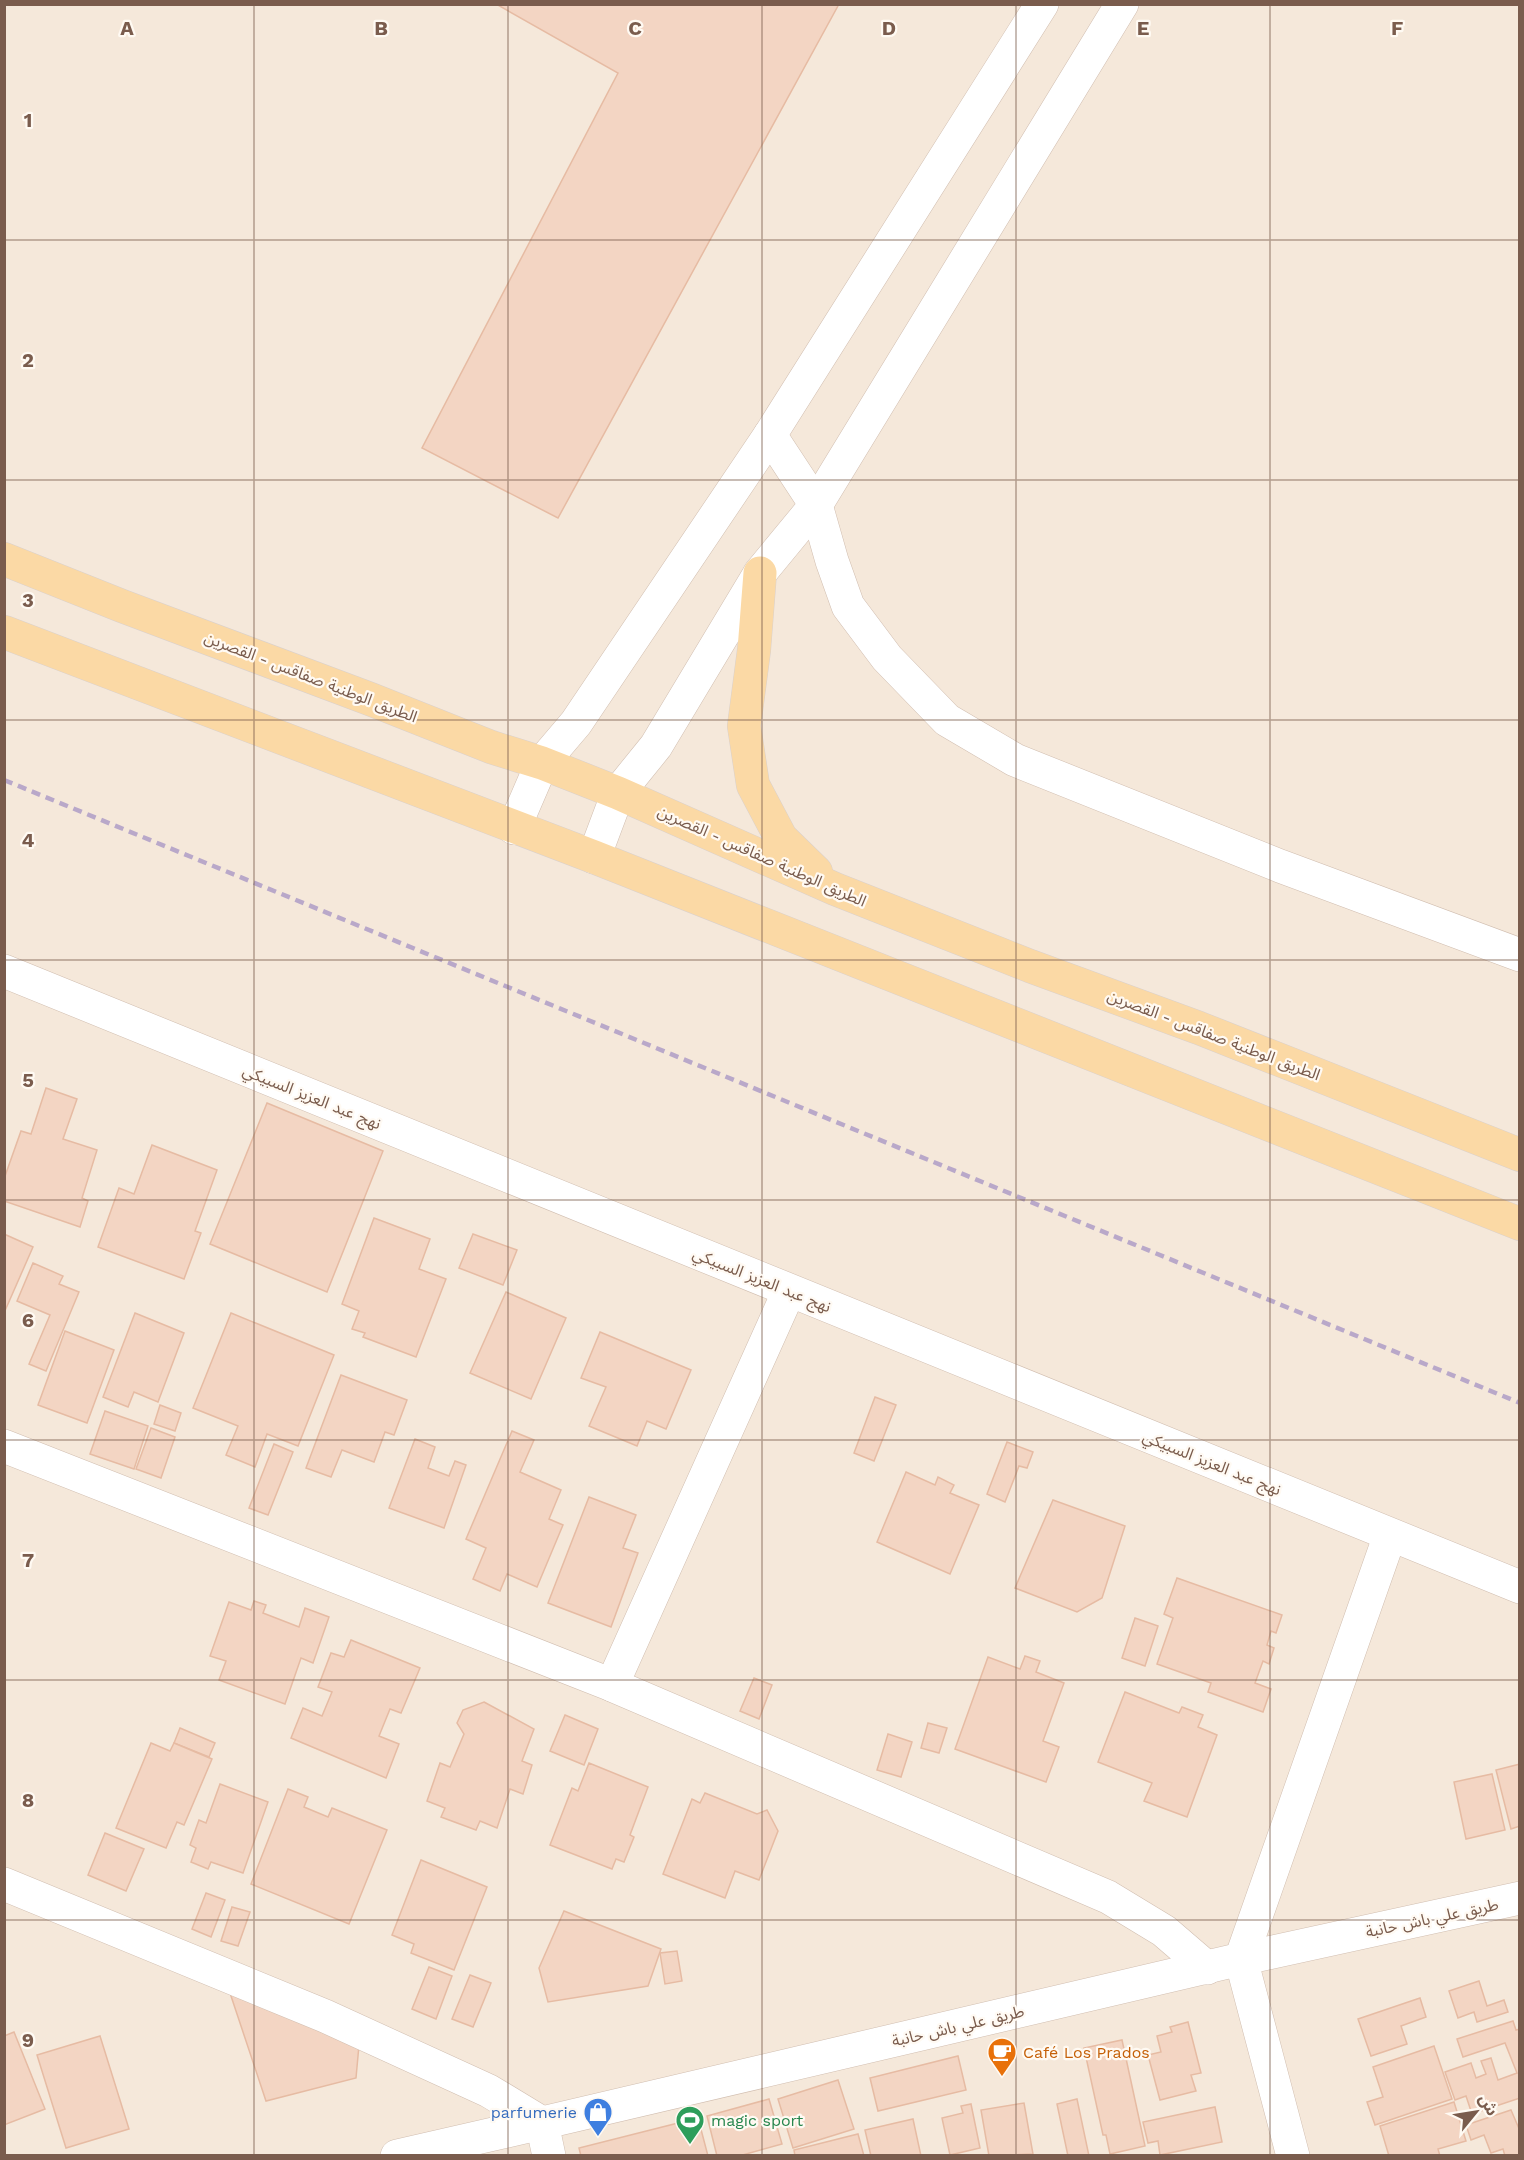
<svg xmlns="http://www.w3.org/2000/svg" width="1524" height="2160" viewBox="0 0 1524 2160" font-family="'Work Sans','Noto Sans Arabic',sans-serif">
	<rect width="100%" height="100%" fill="#fdf6ec"/>
	<rect fill="#f5e8da" x="5" y="5" width="1514" height="2150"/>
	<g fill="#f3d5c3" stroke="#e6bba3" stroke-width="1.5">
		<polygon points="496,4 839,4 558,518 422,448 618,73"/>
		<polygon points="46,1088 77,1099 63,1139 97,1150 82,1198 88,1201 80,1227 4,1201 4,1179 21,1131 31,1134"/>
		<polygon points="267,1103 383,1151 327,1292 210,1244"/>
		<polygon points="152,1145 217,1170 195,1231 201,1233 184,1279 98,1247 119,1188 134,1194"/>
		<polygon points="374,1218 430,1239 419,1269 446,1279 416,1357 363,1337 365,1333 352,1329 359,1311 342,1304"/>
		<polygon points="4,1234 33,1247 4,1313"/>
		<polygon points="473,1234 517,1250 503,1285 459,1268"/>
		<polygon points="33,1263 63,1276 59,1284 79,1292 46,1371 29,1364 50,1315 17,1301"/>
		<polygon points="506,1292 566,1318 531,1399 470,1373"/>
		<polygon points="135,1313 184,1333 158,1402 134,1392 128,1407 103,1397"/>
		<polygon points="231,1313 334,1355 298,1446 267,1434 255,1467 226,1455 238,1426 193,1408"/>
		<polygon points="65,1331 114,1350 87,1423 38,1405"/>
		<polygon points="600,1332 691,1370 666,1429 647,1421 637,1446 589,1426 606,1387 581,1378"/>
		<polygon points="341,1375 407,1400 394,1435 385,1432 374,1462 342,1450 331,1477 306,1468"/>
		<polygon points="875,1397 896,1405 874,1461 854,1453"/>
		<polygon points="160,1405 181,1413 175,1431 154,1424"/>
		<polygon points="105,1411 148,1426 134,1469 90,1454"/>
		<polygon points="151,1428 175,1437 161,1478 136,1469"/>
		<polygon points="512,1431 534,1440 520,1472 561,1490 549,1519 563,1525 537,1587 507,1574 500,1591 473,1579 486,1548 466,1539"/>
		<polygon points="415,1439 435,1447 428,1468 449,1476 455,1461 466,1465 444,1528 389,1508"/>
		<polygon points="1007,1442 1033,1452 1027,1468 1019,1466 1005,1502 987,1494"/>
		<polygon points="274,1444 293,1452 268,1515 249,1508"/>
		<polygon points="906,1472 935,1485 938,1477 954,1485 950,1493 979,1505 950,1574 877,1542"/>
		<polygon points="589,1497 636,1515 623,1548 638,1553 611,1627 548,1603"/>
		<polygon points="1053,1500 1125,1526 1102,1598 1077,1612 1015,1588"/>
		<polygon points="1177,1578 1282,1615 1276,1633 1271,1631 1267,1645 1274,1648 1269,1664 1263,1661 1255,1683 1271,1689 1263,1712 1208,1692 1211,1683 1157,1664 1173,1618 1164,1614"/>
		<polygon points="254,1601 266,1605 263,1613 299,1627 305,1608 329,1617 313,1663 301,1658 285,1704 219,1680 226,1661 210,1656 229,1602 251,1610"/>
		<polygon points="1135,1618 1158,1626 1145,1666 1122,1658"/>
		<polygon points="351,1640 420,1668 401,1713 390,1709 379,1736 399,1744 386,1778 291,1738 303,1708 322,1716 332,1692 318,1687 331,1653 344,1657"/>
		<polygon points="1025,1656 1040,1661 1036,1672 1064,1683 1043,1741 1059,1747 1046,1782 955,1749 988,1657 1020,1669"/>
		<polygon points="754,1678 772,1685 759,1719 740,1711"/>
		<polygon points="1125,1692 1179,1713 1182,1707 1203,1715 1198,1727 1217,1735 1187,1817 1144,1801 1152,1783 1098,1762"/>
		<polygon points="484,1702 534,1729 522,1761 532,1765 523,1794 510,1789 497,1828 480,1821 476,1830 441,1817 445,1808 427,1801 440,1763 450,1767 464,1734 457,1723 463,1710"/>
		<polygon points="565,1715 598,1729 584,1765 550,1751"/>
		<polygon points="928,1723 947,1728 939,1753 921,1748"/>
		<polygon points="180,1728 215,1743 209,1757 174,1743"/>
		<polygon points="888,1734 912,1742 901,1777 877,1770"/>
		<polygon points="151,1743 170,1751 174,1743 212,1759 184,1825 177,1822 166,1848 116,1828"/>
		<polygon points="589,1763 648,1787 630,1835 634,1837 624,1862 616,1859 612,1869 550,1845 572,1788 578,1791"/>
		<polygon points="1520,1764 1520,1826 1511,1829 1496,1770"/>
		<polygon points="1492,1774 1505,1830 1466,1839 1454,1782"/>
		<polygon points="220,1784 268,1802 243,1873 211,1862 208,1869 191,1862 196,1848 190,1845 199,1820 206,1823"/>
		<polygon points="288,1789 308,1797 304,1807 328,1817 332,1808 387,1830 349,1924 251,1884"/>
		<polygon points="705,1793 757,1814 767,1810 778,1831 759,1880 735,1871 725,1898 663,1874 692,1799 700,1803"/>
		<polygon points="105,1833 144,1849 126,1891 88,1875"/>
		<polygon points="421,1860 487,1887 454,1970 411,1953 414,1944 392,1935"/>
		<polygon points="206,1893 225,1900 211,1937 192,1929"/>
		<polygon points="232,1907 250,1912 238,1946 221,1941"/>
		<polygon points="564,1911 661,1949 648,1986 548,2002 539,1968"/>
		<polygon points="677,1951 682,1981 665,1984 660,1953"/>
		<polygon points="429,1967 452,1976 436,2019 412,2009"/>
		<polygon points="470,1975 491,1983 473,2027 452,2019"/>
		<polygon points="1479,1981 1487,2006 1504,2000 1508,2012 1477,2022 1474,2012 1458,2018 1449,1991"/>
		<polygon points="230,1993 359,2045 356,2078 266,2101"/>
		<polygon points="1420,1998 1426,2017 1401,2026 1407,2044 1371,2056 1358,2019"/>
		<polygon points="1513,2021 1516,2030 1520,2029 1520,2098 1472,2114 1466,2096 1455,2100 1445,2072 1471,2063 1476,2078 1486,2074 1481,2061 1491,2058 1498,2080 1517,2073 1505,2043 1463,2057 1457,2039"/>
		<polygon points="1188,2022 1201,2073 1191,2075 1196,2091 1160,2100 1148,2055 1161,2052 1157,2036 1172,2032 1170,2027"/>
		<polygon points="14,2032 45,2109 4,2125 4,2036"/>
		<polygon points="100,2036 129,2129 66,2148 37,2055"/>
		<polygon points="1122,2040 1145,2146 1110,2154 1106,2135 1103,2135 1084,2048"/>
		<polygon points="1434,2046 1452,2099 1375,2125 1367,2102 1383,2097 1373,2067"/>
		<polygon points="958,2056 966,2090 878,2111 870,2078"/>
		<polygon points="838,2080 854,2129 793,2148 778,2099"/>
		<polygon points="769,2099 782,2144 739,2156 717,2156 707,2116"/>
		<polygon points="1077,2099 1089,2156 1068,2156 1057,2104"/>
		<polygon points="1454,2102 1466,2141 1438,2149 1440,2156 1389,2156 1380,2126"/>
		<polygon points="1024,2103 1033,2154 989,2156 981,2110"/>
		<polygon points="971,2104 980,2148 950,2155 942,2118 963,2113 961,2106"/>
		<polygon points="1215,2107 1222,2142 1160,2155 1158,2141 1148,2143 1143,2122"/>
		<polygon points="1511,2110 1520,2131 1520,2156 1505,2156 1503,2149 1491,2153 1484,2135 1471,2140 1466,2125"/>
		<polygon points="698,2118 708,2156 581,2156 579,2148"/>
		<polygon points="913,2119 921,2156 871,2156 865,2130"/>
		<polygon points="858,2134 864,2156 795,2156 794,2150"/>
	</g>
	<g fill="none" stroke-linecap="round" stroke-linejoin="round">
		<g stroke="#d1beb0" stroke-width="34">
			<g id="minor">
				<polyline points="770,435 816,505 832,561 848,606 887,658 947,720 1015,760 1280,866 1520,955"/>
				<polyline points="514,828 542,763 576,723 770,435 1042,4"/>
				<polyline points="594,857 618,793 656,746 760,573 816,505 1122,4"/>
				<polyline points="4,971 1520,1587"/>
				<polyline points="4,1446 612,1685 1108,1897 1164,1931 1207,1968"/>
				<polyline points="612,1685 789,1291"/>
				<polyline points="4,1884 325,2016 489,2091 542,2123 549,2156"/>
				<polyline points="397,2156 542,2123 1241,1959 1520,1898"/>
				<polyline points="1293,2156 1241,1959 1390,1535"/>
			</g>
		</g>
		<g stroke="#dad1cd" stroke-width="34">
			<g id="major">
				<polyline points="4,559 122,606 370,699 491,747 542,763 618,793 835,889 1030,966 1199,1028 1520,1155"/>
				<polyline points="760,573 754,650 744,726 753,785 781,838 816,872"/>
				<polyline points="4,632 594,857 1520,1224"/>
			</g>
		</g>
		<use href="#minor" stroke="#fff" stroke-width="33"/>
		<use href="#major" stroke="#fbd9a5" stroke-width="33"/>
		<polyline stroke="#b9a8c9" stroke-width="4.5" stroke-dasharray="9 6" stroke-linecap="butt" points="4,780 1520,1403"/>
	</g>
	<path fill="none" stroke="#7a5c4d" stroke-width="1.5" stroke-opacity="0.55" d="M254,4v2152M508,4v2152M762,4v2152M1016,4v2152M1270,4v2152M4,240h1516M4,480h1516M4,720h1516M4,960h1516M4,1200h1516M4,1440h1516M4,1680h1516M4,1920h1516"/>
	<defs>
		<g id="cafe-pin" transform="scale(1.5)"><path d="M0 17L-7.5 6A9.5 9.5 0 1 1 7.5 6Z" fill="#e8710a" stroke="#fffaf3"/><path d="M-5.5-4.5H6V0H3Q3 3.5 0 3.5H-2.5Q-5.5 3.5-5.5 0ZM3-3.2v2h1.7v-2ZM-6 4.5H4V6H-6Z" fill="#fff"/></g>
		<g id="shop-pin" transform="scale(1.5)"><path d="M0 17L-7.5 6A9.5 9.5 0 1 1 7.5 6Z" fill="#3f7fe0" stroke="#fffaf3"/><path d="M-5-2.5h2.3a2.7 3.5 0 0 1 5.4 0H5L5.5 6h-11ZM-1.5-2.5h3a1.5 2.3 0 0 0-3 0Z" fill="#fff"/></g>
		<g id="stadium-pin" transform="scale(1.5)"><path d="M0 17L-7.5 6A9.5 9.5 0 1 1 7.5 6Z" fill="#2e9e5b" stroke="#fffaf3"/><path d="M0-5a6.5 5 0 1 0 0 10a6.5 5 0 1 0 0-10ZM-3.5-1.8h7v3.6h-7Z" fill="#fff"/></g>
	</defs>
	<g fill-rule="evenodd">
		<use href="#cafe-pin" x="1002" y="2052"/>
		<use href="#shop-pin" x="598" y="2112"/>
		<use href="#stadium-pin" x="690" y="2120"/>
	</g>
	<g text-anchor="middle" dominant-baseline="central" stroke-width="4.5" stroke-linejoin="round" paint-order="stroke">
		<g font-size="16" fill="#7a5c4d" stroke="#fffaf3">
			<text transform="translate(311 677) rotate(21)">الطريق الوطنية صفاقس - القصرين</text>
			<text transform="translate(762 856) rotate(24)">الطريق الوطنية صفاقس - القصرين</text>
			<text transform="translate(1214 1035) rotate(21)">الطريق الوطنية صفاقس - القصرين</text>
			<text transform="translate(312 1097) rotate(22)">نهج عبد العزيز السبيكي</text>
			<text transform="translate(762 1280) rotate(22)">نهج عبد العزيز السبيكي</text>
			<text transform="translate(1212 1463) rotate(22)">نهج عبد العزيز السبيكي</text>
			<text transform="translate(1432 1918) rotate(-12)">طريق علي باش حانبة</text>
			<text transform="translate(958 2026) rotate(-13)">طريق علي باش حانبة</text>
		</g>
		<g font-size="16" fill="#c56008" stroke="#fffaf3" text-anchor="start">
			<text x="1023" y="2052">Café Los Prados</text>
		</g>
		<g font-size="16" fill="#366cbe" stroke="#fffaf3" text-anchor="end">
			<text x="577" y="2112">parfumerie</text>
		</g>
		<g font-size="16" fill="#27864d" stroke="#fffaf3" text-anchor="start">
			<text x="711" y="2120">magic sport</text>
		</g>
	</g>
	<g font-size="20" text-anchor="middle" font-weight="bold" fill="#7a5c4d" stroke="#fffaf3" stroke-width="4.5" stroke-linejoin="round" paint-order="stroke">
		<text x="127" y="35">A</text>
		<text x="381" y="35">B</text>
		<text x="635" y="35">C</text>
		<text x="889" y="35">D</text>
		<text x="1143" y="35">E</text>
		<text x="1397" y="35">F</text>
		<text x="28" y="127">1</text>
		<text x="28" y="367">2</text>
		<text x="28" y="607">3</text>
		<text x="28" y="847">4</text>
		<text x="28" y="1087">5</text>
		<text x="28" y="1327">6</text>
		<text x="28" y="1567">7</text>
		<text x="28" y="1807">8</text>
		<text x="28" y="2047">9</text>
	</g>
	<rect width="1524" height="2160" fill="none" stroke="#7a5c4d" stroke-width="12"/>
	<g transform="translate(1476 2112) rotate(60)" stroke="#fffaf3" stroke-width="4.5" paint-order="stroke">
	<path d="M0-4.5L10 22L0 15L-10 22Z" fill="#7a5c4d"/>
	<text y="-9" font-size="16" font-weight="bold" text-anchor="middle" fill="#7a5c4d">ش</text>
	</g>
</svg>
